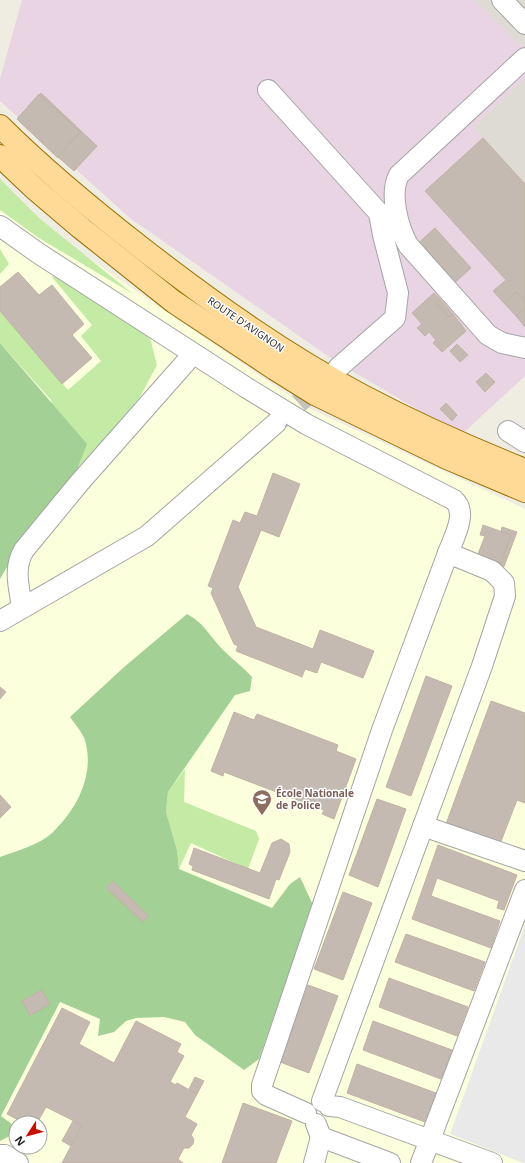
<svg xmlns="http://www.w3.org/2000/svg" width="525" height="1163" viewBox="0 0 525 1163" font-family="'Open Sans',sans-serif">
	<rect width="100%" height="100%" fill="#efece2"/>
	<polygon fill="#e8d4e3" points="22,0 476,0 525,50 525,78 473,127 525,184 525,376 461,435 335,361 130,218 0,101 0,79"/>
	<path fill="#fcffdb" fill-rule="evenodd" d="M0,183l46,46 258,177 221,103v654h-525zM16,1123h24v24h-24z"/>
	<g fill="#dddbd4">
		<polygon points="474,0 525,0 525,50"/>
		<polygon points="525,78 525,184 473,127"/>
	</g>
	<g fill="#c3eba6">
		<polygon points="0,179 39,218 133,294 39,238 0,210"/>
		<polygon points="0,249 9,264 0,274"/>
		<polygon points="56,275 150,338 157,365 140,397 74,477 51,400 0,343 0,311 68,390 101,361 81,336 92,325 52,277"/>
		<polygon points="185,769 184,802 256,831 259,839 248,869 191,843 179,869 177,850 166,812 168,792"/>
	</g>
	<g fill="#a2d095">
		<polygon points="0,343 87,444 74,477 28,531 0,579"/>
		<path d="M187,614c17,9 22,21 35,35 10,10 21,18 30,28l-2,14 -15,4 -67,97 -2,20 11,38 2,19 93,39 18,-24 10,-7 13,28 -54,154 -15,11 -49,-35 -10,-13 -21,-5 -28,1 -10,3 -12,11 -16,4 2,-17 -40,-17 -59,114 12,9 1,4 -6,8 -8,4v-284c16,-6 39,-12 52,-24 25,-24 43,-58 33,-93 -3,-8 -10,-16 -15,-23l53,-49z"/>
	</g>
	<polygon fill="#e9e9e9" points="525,925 525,1163 523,1163 450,1134"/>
	<g fill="#c4bab2" stroke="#c1b3a4">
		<polygon points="41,93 81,131 58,157 17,119"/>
		<polygon points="39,94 81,132 58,158 17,119"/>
		<polygon points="81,131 97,146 74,171 58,157"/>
		<polygon points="483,138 525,184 525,301 517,292 504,303 493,291 506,280 425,191"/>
		<polygon points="435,228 471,268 451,286 415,246"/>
		<polygon points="18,272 39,295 52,285 84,324 72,335 92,358 62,384 0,311 0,287"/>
		<polygon points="517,292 525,301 525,308 516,316 504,303"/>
		<polygon points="434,293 440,299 436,303 449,317 453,314 466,331 442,352 433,343 436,340 429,332 425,336 417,328 422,324 412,313"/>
		<polygon points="440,299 453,314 449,317 436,303"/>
		<polygon points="525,308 525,327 516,316"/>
		<polygon points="457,344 468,355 460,362 450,351"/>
		<polygon points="486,373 495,382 485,392 476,382"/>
		<polygon points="446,403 457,415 452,421 440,409"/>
		<polygon points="273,473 300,484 279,537 261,530 238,587 256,627 313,649 320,630 374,651 363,678 321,662 317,673 305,669 302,677 236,651 238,646 234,644 211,593 213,588 208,586 233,520 240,523 245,512 257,516"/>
		<polygon points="483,525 511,535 501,563 478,554 485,536 480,535"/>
		<polygon points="502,527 517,532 503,569 486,562 488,558 501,563 511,535 501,532"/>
		<polygon points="426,676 452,686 411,796 386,787"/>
		<polygon points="0,687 6,692 0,699"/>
		<polygon points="491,701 525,713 525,803 517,800 500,844 446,824"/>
		<polygon points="234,712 254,720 257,714 338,745 336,751 356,759 334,819 322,814 324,810 224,772 223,776 211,771"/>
		<polygon points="0,795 11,807 0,818"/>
		<polygon points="377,799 406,809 378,887 349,875"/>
		<polygon points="281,839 289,844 290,852 279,880 276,879 269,899 192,870 193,866 189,864 194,848 260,873 272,843"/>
		<polygon points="438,845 517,875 504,910 497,908 499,901 437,878 431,896 500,921 491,948 412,919"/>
		<polygon points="113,881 149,916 143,922 106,888"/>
		<polygon points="343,892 372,903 343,980 314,969"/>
		<polygon points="406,934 485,962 474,991 395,962"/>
		<polygon points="389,978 468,1007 457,1036 379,1007"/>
		<polygon points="308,985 338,996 309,1073 280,1062"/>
		<polygon points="42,990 50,1004 30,1016 22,1001"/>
		<polygon points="62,1008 90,1022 79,1044 114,1063 136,1021 181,1044 177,1052 184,1056 170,1082 176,1085 177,1083 197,1094 185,1117 197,1124 191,1135 194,1139 193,1144 189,1148 184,1148 178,1159 183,1163 62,1163 82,1125 46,1107 37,1123 24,1123 7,1114"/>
		<polygon points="373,1021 452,1050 441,1079 363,1050"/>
		<polygon points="357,1064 436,1093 425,1122 347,1093"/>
		<polygon points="195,1077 204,1081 197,1094 189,1089"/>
		<polygon points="243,1103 292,1121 276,1163 222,1163"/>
		<polygon points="73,1121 82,1125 71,1146 62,1141"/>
	</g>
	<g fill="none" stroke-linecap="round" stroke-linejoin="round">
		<polyline stroke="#c5c3bb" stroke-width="20" stroke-dasharray="20 10" stroke-linecap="butt" points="276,423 323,382"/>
		<g stroke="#a4a4a4" stroke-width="22">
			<g id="minor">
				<polyline points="502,0 525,24"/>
				<path d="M525,58l-126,117c-10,18 -1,52 9,70l80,90 14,8 23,5"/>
				<polyline points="268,90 379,213 383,235 398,293 395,318 338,368"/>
				<path d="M0,226l38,27 209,135 59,36 148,76c14,13 0,37 -6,53"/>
				<polyline points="508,431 525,442"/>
				<path d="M22,607c-3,-20 -9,-39 2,-57l56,-68 113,-128"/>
				<polyline points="0,621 147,536 276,423"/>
				<polyline points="423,826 525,861"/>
				<polyline points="329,1106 340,1107 492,1163"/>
				<polyline points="306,1113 266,1095 262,1091 262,1085 382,730 448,553 492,571 504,583 505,596 482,666 322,1101"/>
				<polyline points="316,1124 321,1137 390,1163"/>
				<polyline points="0,1155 5,1155 18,1163"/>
				<polyline points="314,1163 321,1137"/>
				<polyline points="421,1163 525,890"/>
			</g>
		</g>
		<g stroke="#967000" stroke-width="24">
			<g id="major">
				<path d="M0,126c45,45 94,85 144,124 70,54 141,105 219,146 53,28 107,52 162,74"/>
				<polyline points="0,156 34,188 81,228 174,302 275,369 315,394 447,458 525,491"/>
			</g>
		</g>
		<use href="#minor" stroke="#fff" stroke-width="20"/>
		<use href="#major" stroke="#ffda97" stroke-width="22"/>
	</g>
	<defs>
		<g id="university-pin" transform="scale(1)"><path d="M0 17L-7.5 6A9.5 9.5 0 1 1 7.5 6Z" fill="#8d6e63" stroke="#fff"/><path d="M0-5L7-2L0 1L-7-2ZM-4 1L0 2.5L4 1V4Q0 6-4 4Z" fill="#fff"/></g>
	</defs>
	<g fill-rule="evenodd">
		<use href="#university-pin" x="262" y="799"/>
	</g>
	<g text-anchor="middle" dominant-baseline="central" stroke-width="3" stroke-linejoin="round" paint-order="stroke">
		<g font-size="10" fill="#1d1d1d" stroke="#fff">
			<text transform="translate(246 324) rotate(34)">ROUTE D'AVIGNON</text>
		</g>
		<g font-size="10" font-weight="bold" fill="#785e54" stroke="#fff" text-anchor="start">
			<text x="276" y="793">École Nationale<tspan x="276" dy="12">de Police</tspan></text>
		</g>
	</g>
	<g transform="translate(28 1135) rotate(234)"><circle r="19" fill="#ffffff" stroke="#a5a5a5"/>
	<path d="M0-3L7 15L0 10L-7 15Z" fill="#ca0f00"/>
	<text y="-6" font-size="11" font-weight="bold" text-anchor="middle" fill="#1d1d1d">N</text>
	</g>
</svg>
